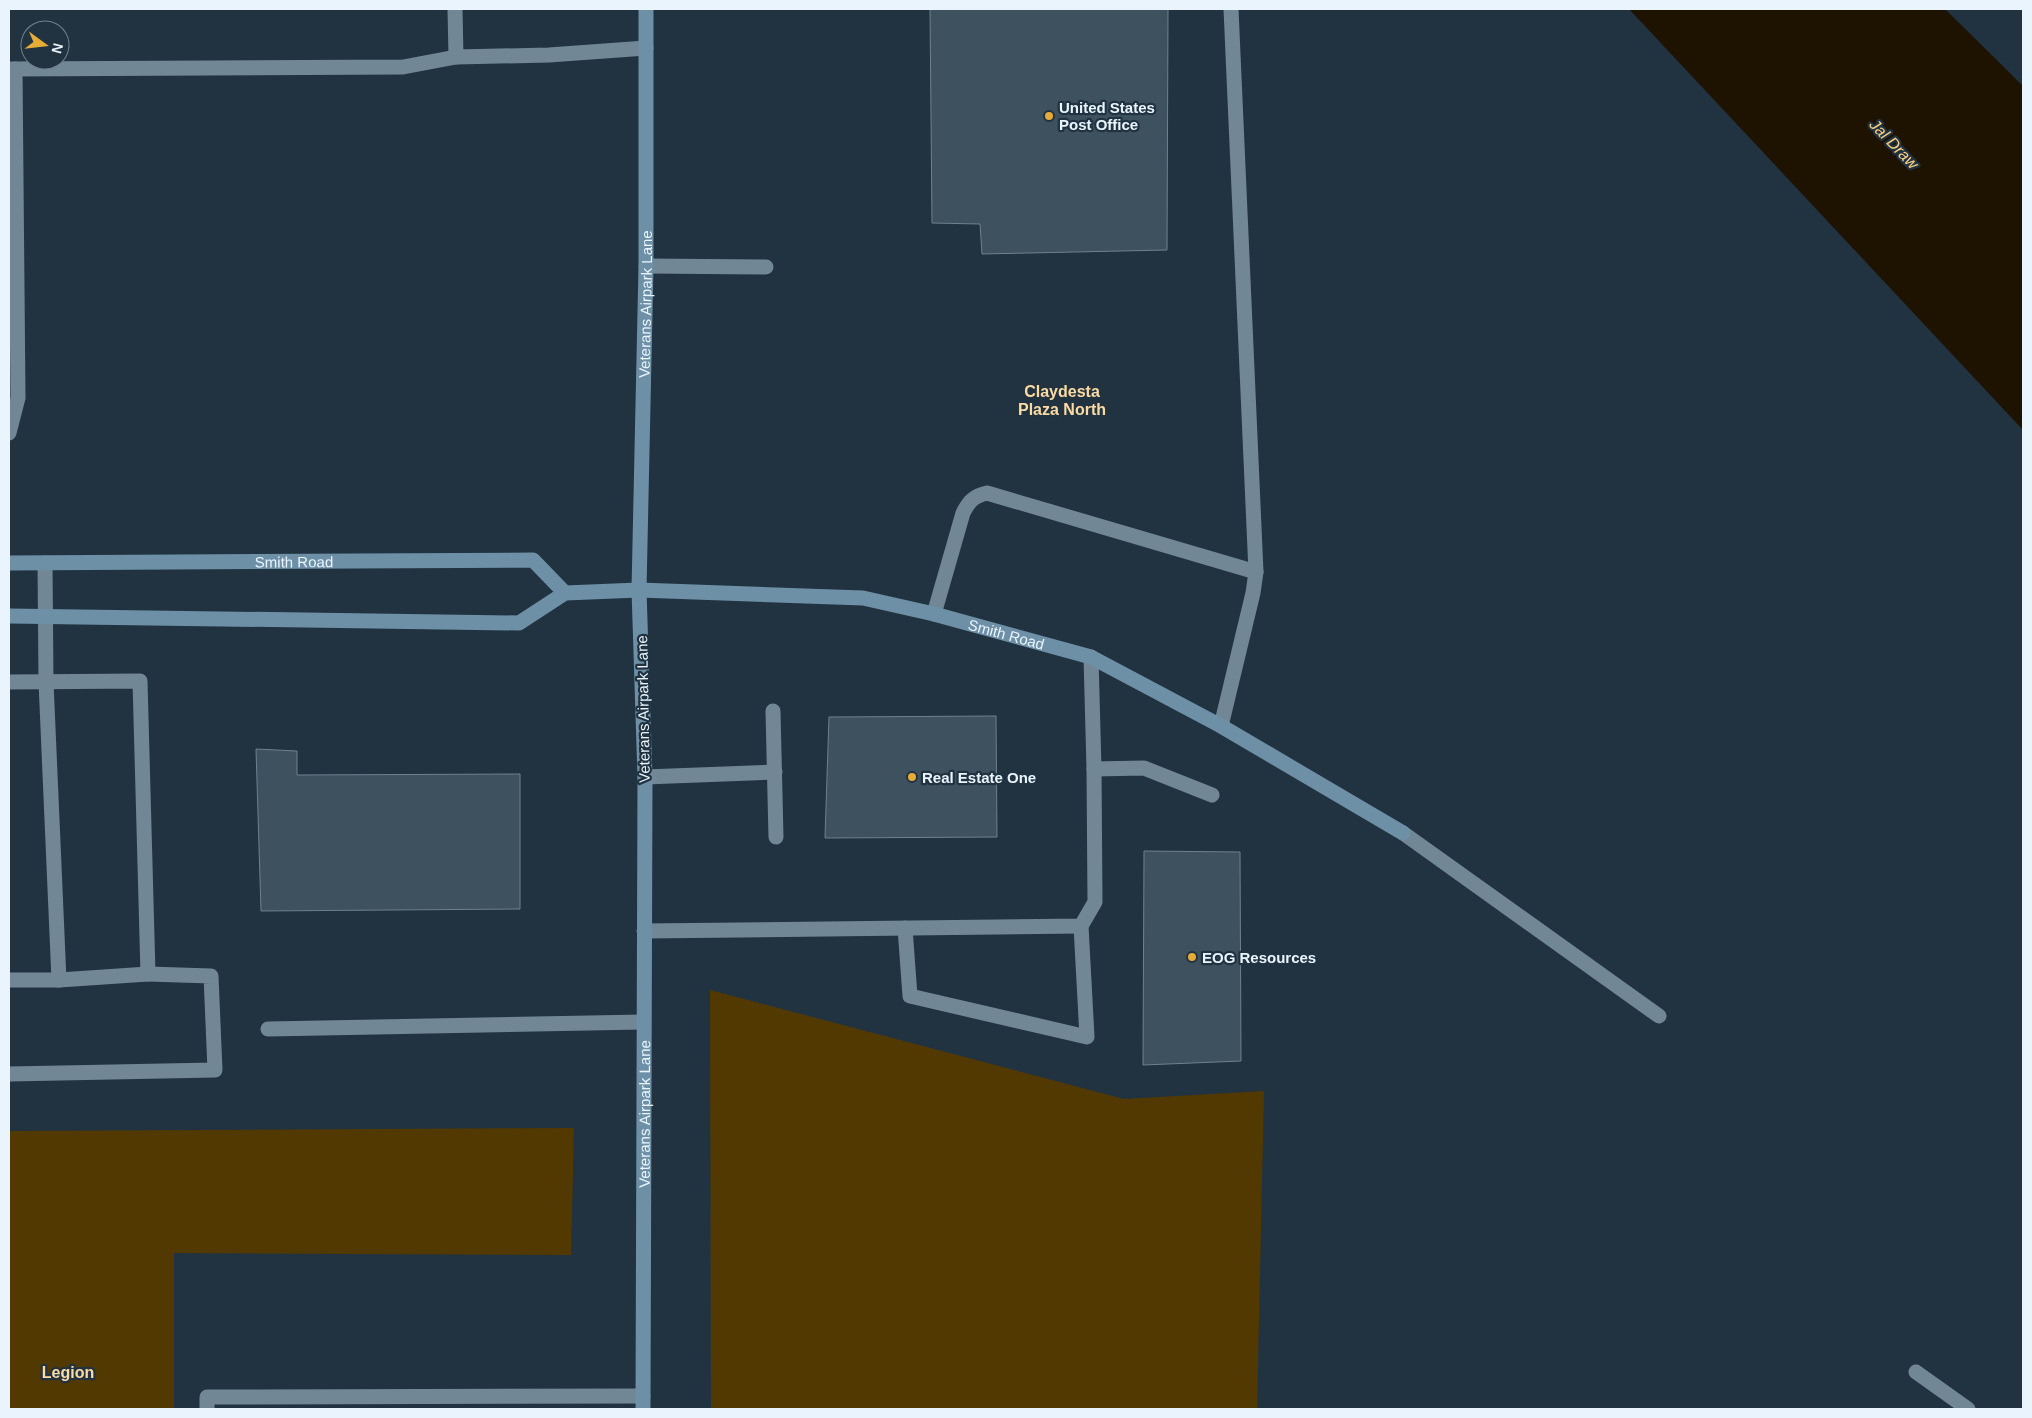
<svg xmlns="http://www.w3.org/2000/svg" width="2032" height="1418" viewBox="0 0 2032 1418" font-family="Helvetica,sans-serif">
	<rect width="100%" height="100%" fill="#213340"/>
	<g fill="#523901">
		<polygon points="710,990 1124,1099 1264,1091 1257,1409 711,1409"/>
		<polygon points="574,1128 571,1255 174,1253 174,1409 9,1409 9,1131"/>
	</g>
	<polygon fill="#1e1200" points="1629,9 1945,9 2023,86 2023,430"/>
	<g fill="#3e515f" stroke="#6d8190">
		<polygon points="930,9 1168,9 1167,250 982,254 980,224 932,223"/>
		<polygon points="996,716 997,837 825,838 829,717"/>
		<polygon points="256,749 297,751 297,775 520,774 520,909 261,911"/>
		<polygon points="1144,851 1240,852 1241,1061 1143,1065"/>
	</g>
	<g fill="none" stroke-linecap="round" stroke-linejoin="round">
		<g stroke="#728795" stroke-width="15">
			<polyline points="455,9 456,57 549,55 646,48"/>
			<polyline points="1231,9 1256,572"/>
			<polyline points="9,69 403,67 456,57"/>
			<polyline points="646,266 766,267"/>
			<polyline points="9,433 18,398 15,69"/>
			<path d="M934,614l29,-101c6,-12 11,-17 24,-20l269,79 -3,21 -32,133"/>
			<polyline points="9,682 140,681 148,974 59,980"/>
			<polyline points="773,711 776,837"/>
			<polyline points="1094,769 1144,768 1212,795"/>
			<polyline points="645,777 775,772"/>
			<polyline points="1403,833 1659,1016"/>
			<polyline points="905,928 910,996 1087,1037 1081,926"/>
			<polyline points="644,931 1081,926 1095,902 1094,769 1091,657"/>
			<polyline points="9,980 59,980 46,682 45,563"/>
			<polyline points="268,1029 643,1022"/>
			<polyline points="9,1074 215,1070 211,976 148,974"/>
			<polyline points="1916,1372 1968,1409"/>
			<polyline points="207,1409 207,1397 643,1396"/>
		</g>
		<g stroke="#6d90a7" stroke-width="15">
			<path id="s1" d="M9,563l524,-3 32,33"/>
			<path id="s2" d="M9,616l510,7 46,-30 74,-3 224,8 71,16 157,43 130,69 182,107"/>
			<path id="s3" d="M643,1409l2,-632 -6,-187 7,-324v-257"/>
		</g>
	</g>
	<g fill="#e7ac37" stroke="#213340" stroke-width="2">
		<circle cx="1049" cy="116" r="5"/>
		<circle cx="912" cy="777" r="5"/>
		<circle cx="1192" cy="957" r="5"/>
	</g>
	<g text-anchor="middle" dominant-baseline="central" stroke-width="4.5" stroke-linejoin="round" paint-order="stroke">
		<g font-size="15" font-weight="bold" fill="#e9f4fd" stroke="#213340" text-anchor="start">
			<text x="1059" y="107">United States<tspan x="1059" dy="17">Post Office</tspan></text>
			<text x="922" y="777">Real Estate One</text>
			<text x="1202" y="957">EOG Resources</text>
		</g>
		<g font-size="15" fill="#e9f4fd" stroke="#213340">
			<text stroke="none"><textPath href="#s3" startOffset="1105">Veterans Airpark Lane</textPath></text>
			<text stroke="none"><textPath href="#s1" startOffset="285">Smith Road</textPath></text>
			<text stroke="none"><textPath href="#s2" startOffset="1011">Smith Road</textPath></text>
			<text transform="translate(643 709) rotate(-91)">Veterans Airpark Lane</text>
			<text stroke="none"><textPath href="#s3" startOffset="295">Veterans Airpark Lane</textPath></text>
		</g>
		<g font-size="16" font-style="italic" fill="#fbcf84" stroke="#213340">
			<text transform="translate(1894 144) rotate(46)">Jal Draw</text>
		</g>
		<g font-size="16" font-weight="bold" fill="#fcdaa3" stroke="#213340">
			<text x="1062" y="391">Claydesta<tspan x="1062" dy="18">Plaza North</tspan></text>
			<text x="68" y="1372">Legion</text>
		</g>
	</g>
	<rect width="2032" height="1418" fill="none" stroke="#e9f4fd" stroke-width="20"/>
	<g transform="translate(45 45) rotate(105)"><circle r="24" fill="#213340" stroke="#71808c"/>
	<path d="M0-4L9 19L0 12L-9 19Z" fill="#e7ac37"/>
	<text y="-8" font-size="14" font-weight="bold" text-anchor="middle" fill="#e9f4fd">N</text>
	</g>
</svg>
